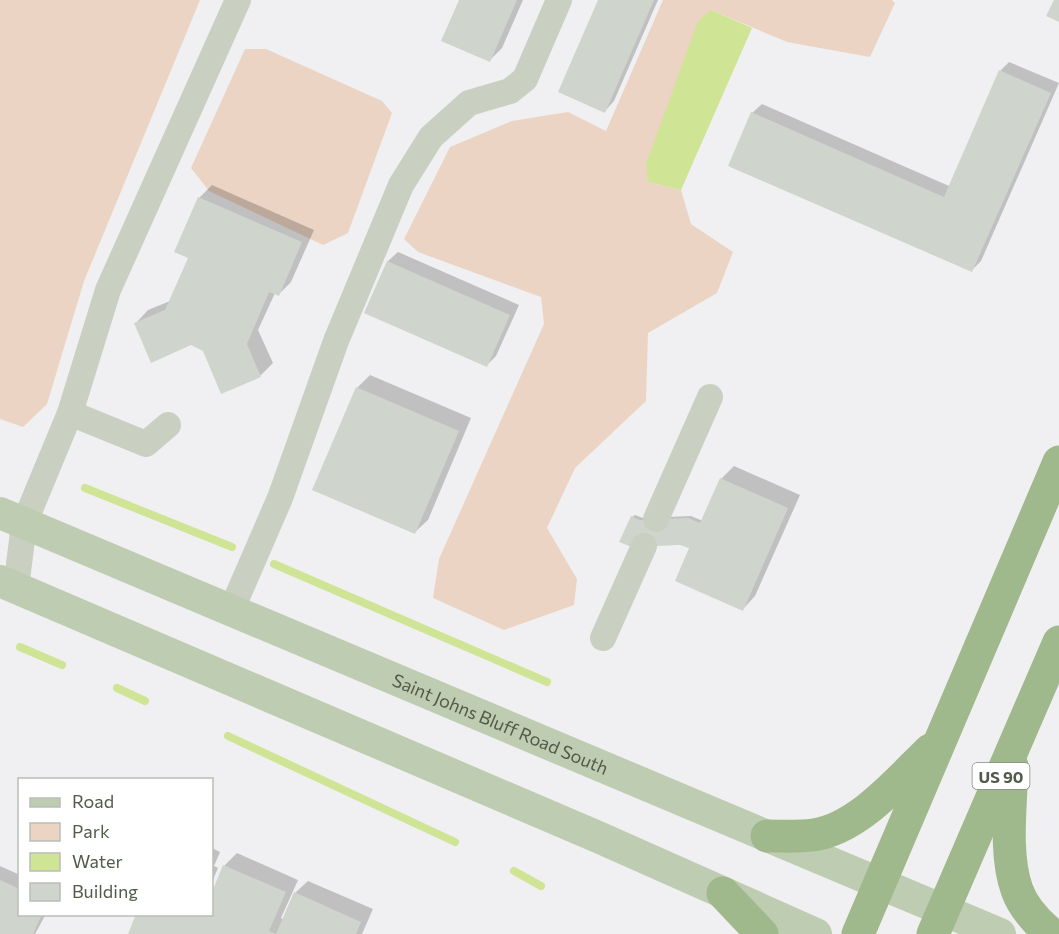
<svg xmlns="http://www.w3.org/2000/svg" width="1059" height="934" viewBox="0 0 1059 934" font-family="Commissioner,sans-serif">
	<rect width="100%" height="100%" fill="#f0f0f2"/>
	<g fill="#ebd4c3">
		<polygon points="0,0 200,0 84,281 47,404 23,427 0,419"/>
		<polygon points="663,0 892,0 895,3 870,57 787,42 711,10 648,182 681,190 691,224 733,252 717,293 648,333 646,401 575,468 547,528 577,579 574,605 504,630 433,598 439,559 544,324 541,297 418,252 404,239 450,147 512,121 568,112 606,131"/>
		<polygon points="245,49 266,49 382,101 392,113 348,233 323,245 209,191 191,168"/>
	</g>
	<polygon fill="#cfe494" points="711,10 752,28 681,190 648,182 646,164 698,21"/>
	<g fill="#0003">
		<polygon points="461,0 523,0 502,48 489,61"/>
		<polygon points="600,0 658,0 614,101 605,111"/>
		<polygon points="1009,62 1059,83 981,261 972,270 752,113 762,104 949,186 1000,71"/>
		<polygon points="212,185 314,230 291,282 279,294 275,293 258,330 273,363 260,376 204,350 136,323 148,310 170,301 190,257 199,198"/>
		<polygon points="398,252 519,305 496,356 487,365 366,312 388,261"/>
		<polygon points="370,375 471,418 428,520 415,532 314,489 357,388"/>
		<polygon points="734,466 800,495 755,596 743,609 694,541 689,546 632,517 635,515 643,518 691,516 703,521 721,479"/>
		<polygon points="212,848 220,852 214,866 218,868 212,882"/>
		<polygon points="237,853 298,880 281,918 284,920 295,893 308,881 373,909 362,934 129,934 212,914 212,889 214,890 224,866"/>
		<polygon points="0,866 20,875 20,914 46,914 35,934 0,934"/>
	</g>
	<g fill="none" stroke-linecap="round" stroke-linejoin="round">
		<g stroke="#cfe494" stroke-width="8">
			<polyline points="85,488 232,547"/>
			<polyline points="274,564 547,682"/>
			<polyline points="20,647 62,665"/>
			<polyline points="117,688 145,701"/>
			<polyline points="228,736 455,842"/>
			<polyline points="514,871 541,886"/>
		</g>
	</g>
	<g fill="#cfd4cd">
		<polygon points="459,0 517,0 490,62 441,41"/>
		<polygon points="598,0 654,0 605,113 558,92"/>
		<polygon points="1054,0 1059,0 1059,22 1046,16"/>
		<polygon points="999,70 1051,93 972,272 728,166 751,112 944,197"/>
		<polygon points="198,197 302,242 279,296 269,292 247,344 261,377 221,394 203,351 191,345 151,363 134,323 165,310 188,258 174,252"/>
		<polygon points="387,261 510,315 487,367 364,313"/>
		<polygon points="356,387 459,431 415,534 312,490"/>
		<polygon points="720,478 788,508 743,611 675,581 689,548 680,545 632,547 619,542 631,516 639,520 688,518 700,523"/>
		<polygon points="223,865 286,892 269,931 276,934 128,934 136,914 212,914 212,892"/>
		<polygon points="0,880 20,889 20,914 42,914 33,934 0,934"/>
		<polygon points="294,892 361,922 356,934 276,934"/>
	</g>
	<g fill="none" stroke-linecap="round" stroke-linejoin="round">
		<g stroke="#c9d0c2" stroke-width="26">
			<polyline points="70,413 146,444 168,425"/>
			<polyline points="656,519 710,397"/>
			<polyline points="16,588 24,524 70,413 108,290 238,0"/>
			<polyline points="231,611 280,498 336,341 401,185 431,137 469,103 510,91 525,79 559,0"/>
			<polyline points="603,638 644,546"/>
		</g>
		<g stroke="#beccb2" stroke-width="32">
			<path id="s1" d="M0,513l1000,421"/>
			<polyline points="0,581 598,837 816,934"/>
		</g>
		<g stroke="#a0b98c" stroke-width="33">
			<path d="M1012,766c-1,39 -8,88 5,124 6,17 21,33 34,44"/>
			<path d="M767,836c15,0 31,1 46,-1 45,-6 86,-55 117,-85"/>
			<polyline points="723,893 762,934"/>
			<polyline points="858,934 1059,462"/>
			<polyline points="933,934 1059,642"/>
		</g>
	</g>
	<g text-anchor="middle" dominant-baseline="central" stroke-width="4.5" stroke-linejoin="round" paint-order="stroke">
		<rect fill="#fff" stroke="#868c80" stroke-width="1.5" x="972.5" y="763" width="57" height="26" rx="4.5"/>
		<g font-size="16" font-weight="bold" fill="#525b49">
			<text x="1001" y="776">US 90</text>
		</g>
		<g font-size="18" fill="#525b49" stroke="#fff">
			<text stroke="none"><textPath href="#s1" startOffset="543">Saint Johns Bluff Road South</textPath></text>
		</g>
	</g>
	<rect x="18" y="778" width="195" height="138" fill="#ffffff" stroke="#babdb6" stroke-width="1.5"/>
	<rect x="30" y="798" width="30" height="9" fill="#beccb2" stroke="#babdb6" stroke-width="1.5"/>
	<text x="72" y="808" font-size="18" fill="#525b49">Road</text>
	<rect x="30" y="823" width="30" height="18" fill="#ebd4c3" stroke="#babdb6" stroke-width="1.5"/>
	<text x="72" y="838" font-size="18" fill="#525b49">Park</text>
	<rect x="30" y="853" width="30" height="18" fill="#cfe494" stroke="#babdb6" stroke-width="1.5"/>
	<text x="72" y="868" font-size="18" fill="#525b49">Water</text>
	<rect x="30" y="883" width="30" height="18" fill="#cfd4cd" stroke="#babdb6" stroke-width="1.5"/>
	<text x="72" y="898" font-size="18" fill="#525b49">Building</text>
</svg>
